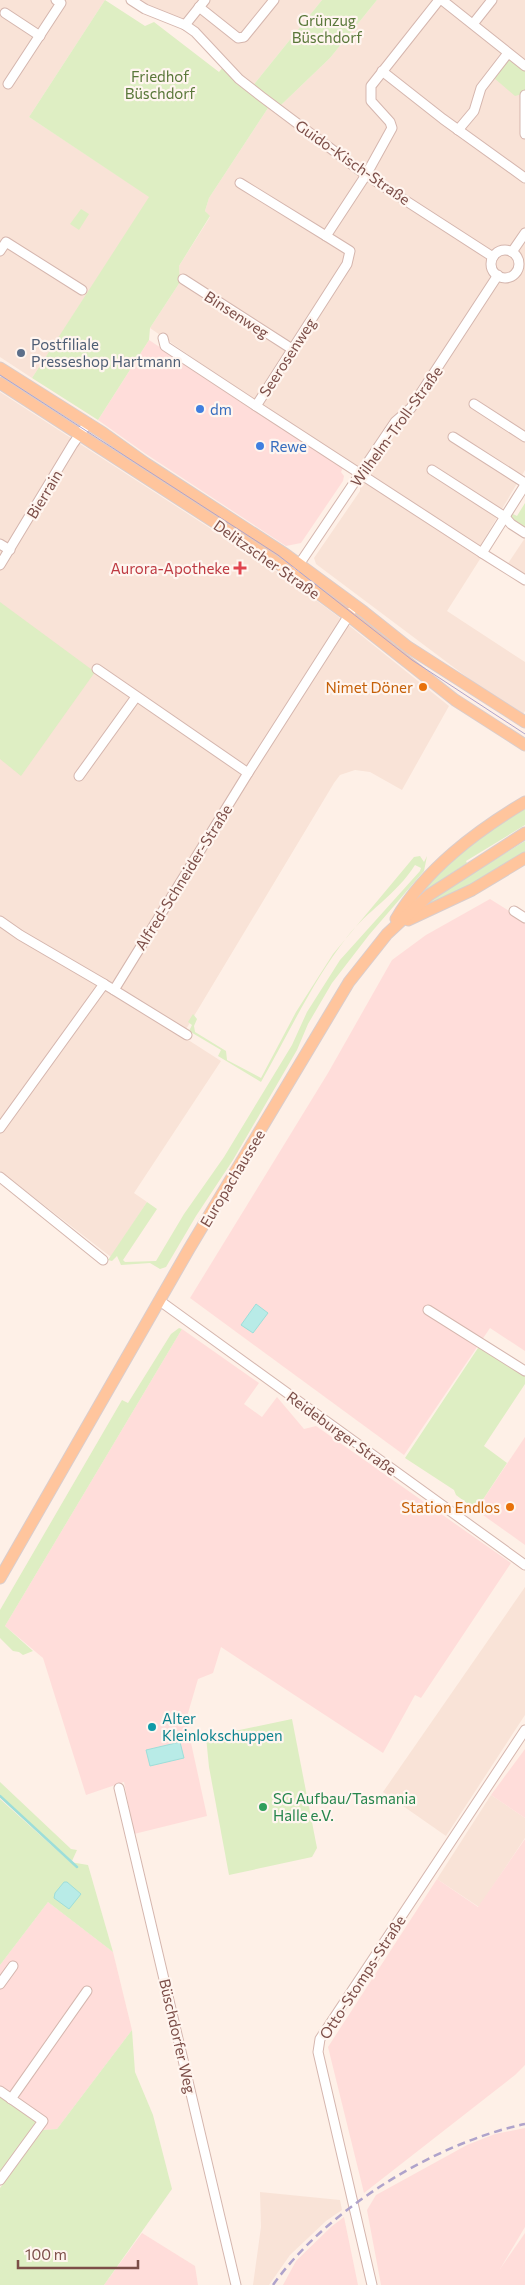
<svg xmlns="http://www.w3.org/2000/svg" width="525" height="2285" viewBox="0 0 525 2285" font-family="Commissioner,sans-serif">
	<rect width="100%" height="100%" fill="#fef0e7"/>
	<g fill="#f9e3d7">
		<polygon points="0,0 105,0 29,117 150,197 32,378 0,357"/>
		<polygon points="131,0 322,0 251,88 195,32"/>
		<polygon points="377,0 525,0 525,470 476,553 482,556 447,611 525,662 525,711 522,715 472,681 316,564 314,558 360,491 360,474 150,328 180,282 179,266 210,217 205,211 209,198 268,108 280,106 330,58"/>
		<polygon points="0,392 279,573 336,615 449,706 402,790 370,772 355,770 340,775 334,783 182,1036 221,1061 134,1193 147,1202 111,1257 0,1171"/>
		<polygon points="525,538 525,577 507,565"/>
		<polygon points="525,1587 525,1715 446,1836 383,1792"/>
		<polygon points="491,1795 525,1818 525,1838 479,1907 437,1879"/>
		<polygon points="260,2192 340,2200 342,2210 326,2221 290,2255 269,2285 253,2285 261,2227"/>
	</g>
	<g fill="#ffddda">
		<polygon points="149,340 343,468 341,472 344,476 343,481 301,543 286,546 146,454 98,420"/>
		<polygon points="490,899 525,921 525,1351 490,1328 404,1455 190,1298 328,1073 392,960 426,935"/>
		<polygon points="182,1329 259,1383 244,1404 262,1417 277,1397 304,1429 316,1426 511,1563 421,1698 415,1695 383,1753 221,1647 213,1673 198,1679 186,1720 207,1816 134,1834 124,1782 86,1795 43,1658 5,1626"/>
		<polygon points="525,1437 525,1545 476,1510"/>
		<polygon points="525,1749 525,1818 491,1795"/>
		<polygon points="525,1839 525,2065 515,2075 364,2193 328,2047 437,1879 478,1907"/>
		<polygon points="48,1902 113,1952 132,2030 57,2129 43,2130 0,2090 0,1965"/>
		<polygon points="525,2128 525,2227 500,2269 525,2233 525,2285 381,2285 367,2210 376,2195 467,2145 495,2134"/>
		<polygon points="344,2217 358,2285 283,2285 296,2261 331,2227"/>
		<polygon points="142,2233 195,2266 198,2285 104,2285"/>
	</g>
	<g fill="#deeec3">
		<polygon points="105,0 145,26 154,22 219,72 223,67 235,81 268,108 209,198 205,211 210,216 179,266 180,282 150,328 149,340 98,420 32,378 149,197 29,117"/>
		<polygon points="322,0 377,0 330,58 280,106 251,88"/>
		<polygon points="509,60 525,70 525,90 522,94 515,96 494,78 505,62"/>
		<polygon points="81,209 89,214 79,230 70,224"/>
		<polygon points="525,503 525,529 510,520 509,517 511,513 517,516"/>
		<polygon points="0,602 95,672 21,776 0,759"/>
		<path d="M525,806v19l-59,36 1,2 -24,16 -36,29c31,-43 75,-72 118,-102z"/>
		<polygon points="525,841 525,854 480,881 418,911 433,898"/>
		<path d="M420,856l4,6 3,-6 -3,15 -55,64 -37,48 -24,41 -11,26 -64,110 -37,56 -30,51 -6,2 -10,-6 -29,2 -4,-9 -5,5 -4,-1 39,-58 10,7 -34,51 2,2 31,-1 28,-47 40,-57 68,-112 15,-33 33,-52 80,-89 1,-3 -6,-3c-18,29 -48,46 -68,72 -35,45 -58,96 -86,145l-43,-26 3,-6 -32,-19 3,-6 -4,-3 5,-8 4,5 -3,7 1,6 31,19 1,9 34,18 35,-66 37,-58 81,-97z"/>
		<polygon points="179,1328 182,1329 5,1626 33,1651 23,1655 19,1652 13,1651 0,1638 0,1610 122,1400 128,1403 171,1334"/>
		<polygon points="480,1345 525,1375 525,1384 484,1446 507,1463 476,1510 456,1495 454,1490 405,1458"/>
		<polygon points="292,1719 317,1848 312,1857 229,1875 209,1767 206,1737"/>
		<polygon points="0,1782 71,1849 77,1850 72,1861 0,1796"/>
		<polygon points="0,1799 70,1862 88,1865 113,1952 48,1902 0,1965"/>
		<polygon points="132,2030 135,2072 153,2115 172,2189 104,2285 0,2285 0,2188 43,2130 57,2129"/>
		<polygon points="0,2092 41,2121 0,2178"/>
	</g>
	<g fill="#b8ebe7" stroke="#9dded9">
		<polygon points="256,1304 268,1313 253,1333 241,1325"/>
		<polygon points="180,1742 184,1758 150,1766 146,1750"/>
		<polygon points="64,1882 67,1882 81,1894 69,1909 54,1898 55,1893"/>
	</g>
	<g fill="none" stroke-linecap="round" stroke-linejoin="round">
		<polyline stroke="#9dded9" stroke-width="2.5" points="0,1796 77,1867"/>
		<g stroke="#d5b6ae" stroke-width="11">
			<g id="minor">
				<polyline points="131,0 145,9 185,25 195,32 239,79 262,97 366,175 493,257"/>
				<polyline points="442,0 525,66"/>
				<polyline points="199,7 238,38 244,37 274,0"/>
				<polyline points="5,13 40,36"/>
				<polyline points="473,24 492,0"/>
				<polyline points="185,25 205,0"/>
				<polyline points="382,71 443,119 525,178"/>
				<polyline points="8,84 61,3 56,0"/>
				<polyline points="525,95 525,134"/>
				<polyline points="458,130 474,111 481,88 508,53"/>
				<polyline points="240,183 326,236 366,175 392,128 390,122 371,101 371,86 439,0"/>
				<polyline points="326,236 350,251 347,264 256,406 482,553 525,485"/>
				<circle cx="505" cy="264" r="14"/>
				<polyline points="0,251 6,242 82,290"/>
				<polyline points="512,252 525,233"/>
				<polyline points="183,279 292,349"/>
				<polyline points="163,338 165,346 256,406"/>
				<polyline points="474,404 525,437"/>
				<polyline points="453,437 525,483"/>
				<polyline points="432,470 505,517 511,524 525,533"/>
				<polyline points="0,544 10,550"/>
				<polyline points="482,553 525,580"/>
				<polyline points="0,565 73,444 88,423"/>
				<polyline points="296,569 395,422 411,408 498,275"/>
				<polyline points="97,669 248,773"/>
				<polyline points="79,776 136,697"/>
				<polyline points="514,911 525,918"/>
				<polyline points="0,921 20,935 104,984"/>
				<polyline points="114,990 187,1035"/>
				<polyline points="0,1128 104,984 114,990 248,773 351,612"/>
				<polyline points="0,1177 103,1260"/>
				<polyline points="160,1301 525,1565"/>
				<polyline points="428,1310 525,1371"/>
				<polyline points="119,1788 236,2285"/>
				<polyline points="0,1984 13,1966"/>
				<polyline points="0,2091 43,2121 0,2180"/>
				<polyline points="11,2099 87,1991"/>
				<polyline points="372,2285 318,2052 320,2039 525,1730"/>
			</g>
		</g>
		<g stroke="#dacdcc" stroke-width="13">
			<g id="major">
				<polyline points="0,368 103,433 145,463 285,554 364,612 408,647 525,722"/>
				<polyline points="0,383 279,564 349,616 455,700 525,745"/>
				<path d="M396,919c30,-50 79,-87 129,-117"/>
				<polyline points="408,920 472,890 525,858"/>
				<polyline points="0,1578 189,1249 349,982 387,934 429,895 525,833"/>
			</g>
		</g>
		<use href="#minor" stroke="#fff" stroke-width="9"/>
		<use href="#major" stroke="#ffc59d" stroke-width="11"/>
		<polyline stroke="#afa3cb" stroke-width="1" points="0,375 278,555 412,660 525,734"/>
		<path stroke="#afa3cb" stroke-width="2.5" stroke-dasharray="8 5" stroke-linecap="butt" d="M273,2285c54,-76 162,-142 252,-161"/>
	</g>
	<circle fill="#5c6f8a" stroke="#fff5ef" stroke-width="2" cx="21" cy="353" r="5"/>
	<g fill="#3f7fe0" stroke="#fff5ef" stroke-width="2">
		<circle cx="200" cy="409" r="5"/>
		<circle cx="260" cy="446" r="5"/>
	</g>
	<path fill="#e0444e" stroke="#fff5ef" stroke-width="2" d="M237.5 560.5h5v5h5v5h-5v5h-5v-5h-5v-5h5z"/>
	<g fill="#e8710a" stroke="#fff5ef" stroke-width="2">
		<circle cx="423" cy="687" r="5"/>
		<circle cx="510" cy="1507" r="5"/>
	</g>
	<circle fill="#0f9aa8" stroke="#fff5ef" stroke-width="2" cx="152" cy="1727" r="5"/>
	<circle fill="#2e9e5b" stroke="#fff5ef" stroke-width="2" cx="263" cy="1807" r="5"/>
	<g text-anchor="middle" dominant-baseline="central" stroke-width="4.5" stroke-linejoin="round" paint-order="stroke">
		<g font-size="15" fill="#597739" stroke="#fff5ef">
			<text x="327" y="20">Grünzug<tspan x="327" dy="17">Büschdorf</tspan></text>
			<text x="160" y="76">Friedhof<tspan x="160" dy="17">Büschdorf</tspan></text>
		</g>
		<g font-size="15" fill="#7c4e48" stroke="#fff5ef">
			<text transform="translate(353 162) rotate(35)">Guido-Kisch-Straße</text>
			<text transform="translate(237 314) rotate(33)">Binsenweg</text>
			<text transform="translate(287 357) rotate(-57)">Seerosenweg</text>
			<text transform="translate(396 426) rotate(-54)">Wilhelm-Troll-Straße</text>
			<text transform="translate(44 494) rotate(-59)">Bierrain</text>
			<text transform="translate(267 559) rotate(35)">Delitzscher Straße</text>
			<text transform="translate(183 877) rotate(-58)">Alfred-Schneider-Straße</text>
			<text transform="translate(232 1178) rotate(-59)">Europachaussee</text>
			<text transform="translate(342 1433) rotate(36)">Reideburger Straße</text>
			<text transform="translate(362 1977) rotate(-57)">Otto-Stomps-Straße</text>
			<text transform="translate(178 2036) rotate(77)">Büschdorfer Weg</text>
		</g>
		<g font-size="15" fill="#4e5e75" stroke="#fff5ef" text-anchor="start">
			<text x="31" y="344">Postfiliale<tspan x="31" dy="17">Presseshop Hartmann</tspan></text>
		</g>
		<g font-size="15" fill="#366cbe" stroke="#fff5ef" text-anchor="start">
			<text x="210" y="409">dm</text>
			<text x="270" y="446">Rewe</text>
		</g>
		<g font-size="15" fill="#be3a42" stroke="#fff5ef" text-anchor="end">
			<text x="230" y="568">Aurora-Apotheke</text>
		</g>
		<g font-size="15" fill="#c56008" stroke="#fff5ef" text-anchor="end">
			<text x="413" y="687">Nimet Döner</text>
			<text x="500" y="1507">Station Endlos</text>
		</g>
		<g font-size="15" fill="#0d838f" stroke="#fff5ef" text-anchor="start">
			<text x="162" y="1718">Alter<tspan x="162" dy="17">Kleinlokschuppen</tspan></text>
		</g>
		<g font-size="15" fill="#27864d" stroke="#fff5ef" text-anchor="start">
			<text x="273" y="1798">SG Aufbau/Tasmania<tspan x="273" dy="17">Halle e.V.</tspan></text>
		</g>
	</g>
	<path d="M18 2260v8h120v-8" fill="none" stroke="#7c4e48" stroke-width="2.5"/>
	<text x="25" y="2260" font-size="15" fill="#7c4e48" stroke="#fff5ef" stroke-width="4" paint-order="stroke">100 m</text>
</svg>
